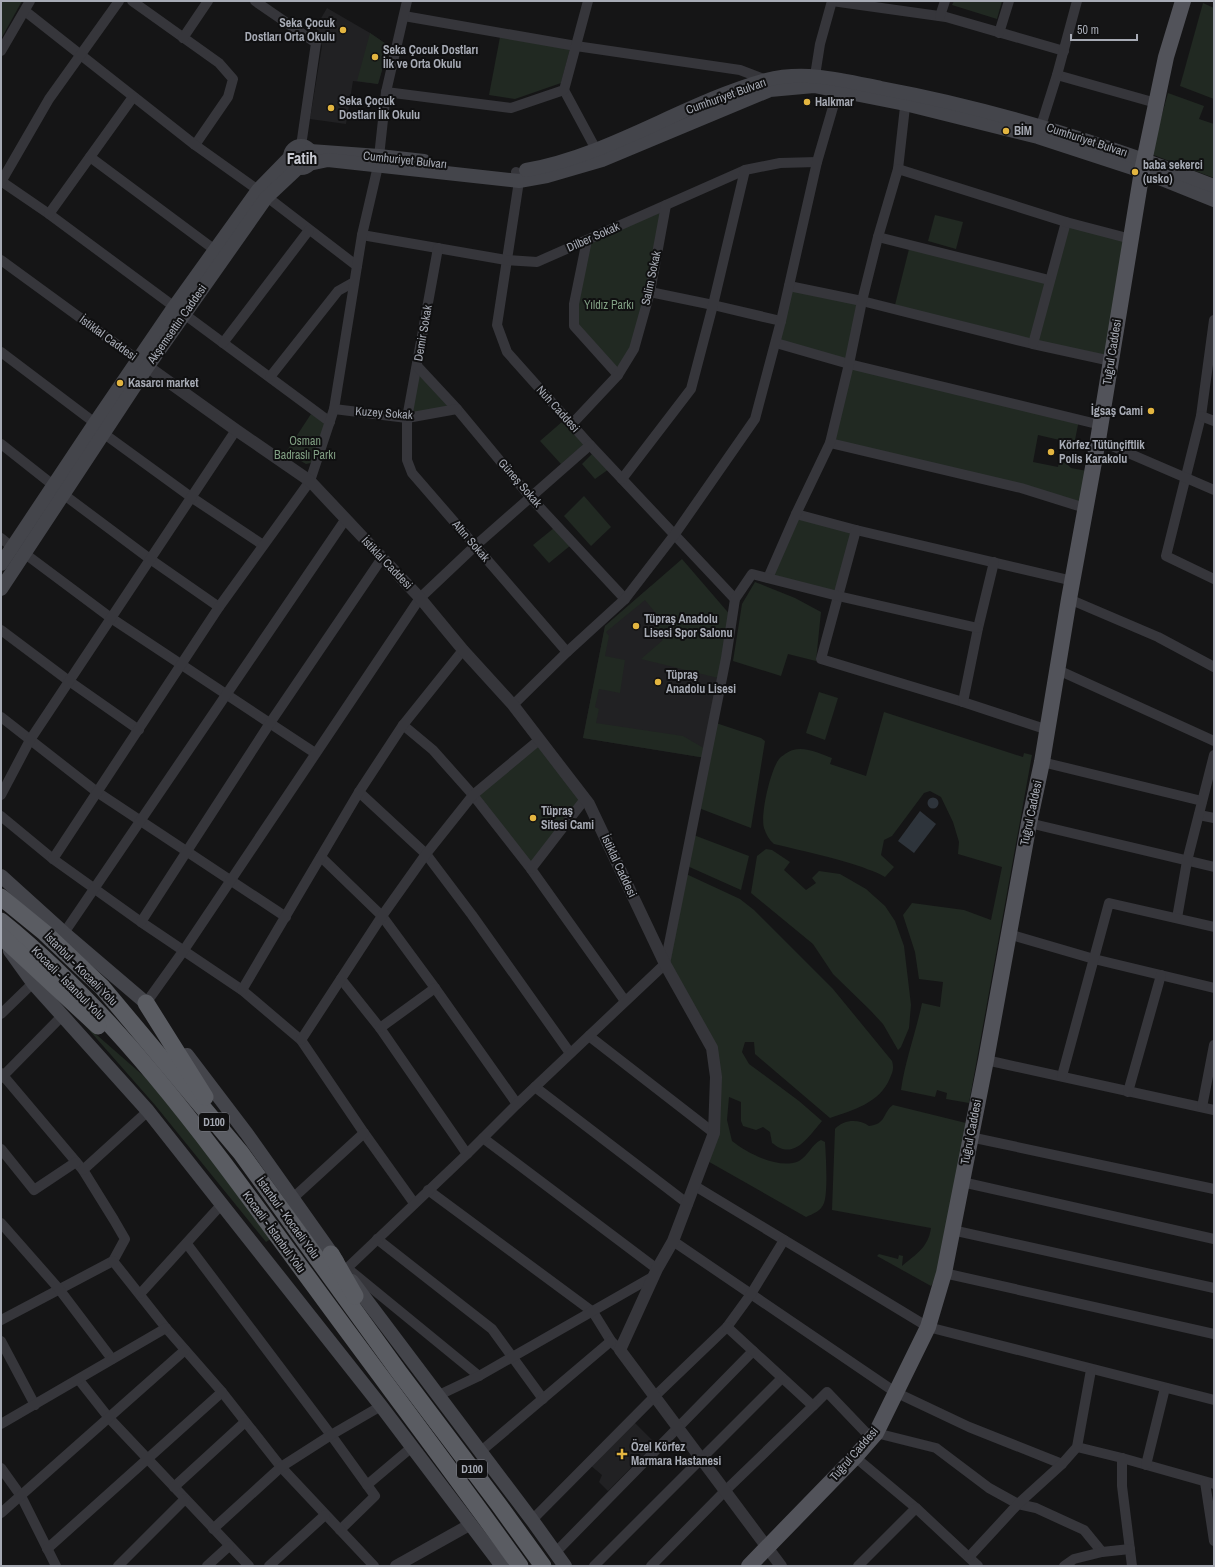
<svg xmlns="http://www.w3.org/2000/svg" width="1215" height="1567" viewBox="0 0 1215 1567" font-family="'Archivo Narrow',sans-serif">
	<rect width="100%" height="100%" fill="#151516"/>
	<g fill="#212123">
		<polygon points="327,8 370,33 389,46 378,84 353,81 346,124 310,119 322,46 316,27"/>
		<polygon points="651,586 732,617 706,758 583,738 605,626"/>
		<polygon points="633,1421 655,1443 608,1491 599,1482 602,1475 590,1465"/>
	</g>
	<g fill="#212922">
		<polygon points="1,1 22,1 1,39"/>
		<polygon points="954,1 1002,1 997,19 952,5"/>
		<polygon points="1203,3 1214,8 1214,99 1180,86"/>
		<polygon points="370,33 389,46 378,84 357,81"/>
		<polygon points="500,37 570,49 561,83 515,99 489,95"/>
		<polygon points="1168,93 1204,106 1199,119 1214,124 1214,178 1151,154"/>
		<polygon points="666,205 634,349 618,375 574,326 587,240"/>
		<polygon points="935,215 963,222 956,249 928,241"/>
		<polygon points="1066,222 1131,239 1111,361 894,309 910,245 1049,279"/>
		<polygon points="789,286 862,301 849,363 1079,420 1075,440 1064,441 1038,435 1033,462 1058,467 1059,461 1066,463 1071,468 1087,471 1079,507 830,443 849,364 776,343"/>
		<polygon points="417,366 457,409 407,418"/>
		<polygon points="311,414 327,424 315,462 306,464 286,452"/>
		<polygon points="563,421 584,444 561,464 540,441"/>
		<polygon points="593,453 609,469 595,479 582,464"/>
		<polygon points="584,496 611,527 591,546 564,516"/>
		<polygon points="796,514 856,530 838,596 768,578"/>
		<polygon points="554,528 571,545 549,563 533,545"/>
		<polygon points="682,559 732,617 722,679 641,659 663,640 653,629 662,621 645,600 606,632 609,636 605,656 625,660 620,693 599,689 595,707 599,709 596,723 683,736 707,750 713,722 761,738 765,741 751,828 696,807 706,758 583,738 605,626"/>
		<polygon points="755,582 795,598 821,612 816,661 788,654 781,676 733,661 742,604"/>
		<polygon points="819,692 838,698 825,740 806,733"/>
		<path d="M884,712l139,45 1,-4 8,2 -63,348 -23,-4 1,-6 -10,-3 -2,7 -34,-7c4,-29 15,-58 21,-87l18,4 3,-25 -24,-3 -4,-27 -12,-37 9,-12 52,7 27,10 11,-53 -44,-13 1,-12 -6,-20 -12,-25 -11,-6 -6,2 -32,43 -8,4 -3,15 13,12 -9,10c-10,-6 -14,-6 -23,-10 -29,-10 -59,-16 -88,-23 -5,-4 -8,-10 -10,-16 -4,-13 7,-61 16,-70 3,-3 9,-7 13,-8 12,-4 28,4 39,8l-2,6 36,12z"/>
		<polygon points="539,740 585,799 531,869 473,795"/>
		<polygon points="691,834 749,856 741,890 685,865"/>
		<polygon points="766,849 772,850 790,862 784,870 806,890 816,883 812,878 819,871 840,874 866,889 885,906 895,921 904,946 911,1005 909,1028 901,1047 898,1050 883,1024 870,1010 833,974 813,944 751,893 757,856"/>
		<path d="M684,873l56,26 14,11 79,79 59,72c2,7 1,10 -2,17 -10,25 -37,32 -60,40l-75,-64 -1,-12h-9l-3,10 7,12 50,37 23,20c-10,11 -24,35 -42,27 -3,-1 -6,-4 -8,-5l-2,-11 -7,-5 -7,3 -13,-4 -2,-5v-19l-12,-5 -2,23 5,21c15,12 47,29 67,20 9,-5 13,-17 22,-21l4,2c1,13 3,51 -1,61 -3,8 -11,11 -18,14l-102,-58 10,-26 -2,-85 -47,-84z"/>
		<polygon points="82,1022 162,1092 275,1236 266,1242 155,1105"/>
		<path d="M893,1105l73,18 -27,149 -8,14 -54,-30 2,-2 19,5 1,-4 4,1 -1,10c14,-12 26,-18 29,-38l-99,-18 3,-81c9,-10 24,-10 34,-3 18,-2 13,-13 24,-21z"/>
	</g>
	<g fill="#2e343b">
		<circle cx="933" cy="803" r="5.5"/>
		<polygon points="920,811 936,824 914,853 898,841"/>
	</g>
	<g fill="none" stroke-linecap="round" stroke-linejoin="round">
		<g stroke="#36363b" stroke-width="10">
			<polyline points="132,1 219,63 233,79 228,97 195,145"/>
			<polyline points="255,1 316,43 301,146"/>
			<polyline points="832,1 946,17 1064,51"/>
			<polyline points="25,11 195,145 258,190 357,266"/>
			<polyline points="404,16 576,46 740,70 766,80 767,82"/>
			<polyline points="940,16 945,1"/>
			<polyline points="999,33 1009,1"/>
			<polyline points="183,38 208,1"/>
			<polyline points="1,51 30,1"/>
			<polyline points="1057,75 1156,103"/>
			<polyline points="814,82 820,44 832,1"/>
			<polyline points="564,90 599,155"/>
			<polyline points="386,92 511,108 564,90 588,1"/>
			<polyline points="1039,132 1057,75 1077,1"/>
			<polyline points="90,157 215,250"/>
			<polyline points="898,169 906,98"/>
			<polyline points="516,172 519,181 497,325 507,352 590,445 735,599"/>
			<polyline points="1,181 49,214 330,422"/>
			<polyline points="1,182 49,99 119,1"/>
			<polyline points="49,214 133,97"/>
			<polyline points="362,235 506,260 537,262 745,170 780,163 817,162"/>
			<polyline points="878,237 1049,280"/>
			<polyline points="587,240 574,304 574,326 618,375"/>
			<polyline points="438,248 407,418 407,460 412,473 567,652"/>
			<polyline points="1,260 138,360"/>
			<polyline points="789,286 862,301 1033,344 1111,361"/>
			<polyline points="650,292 713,305 781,321"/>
			<polyline points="1214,320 1201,416 1166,556 1214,579"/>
			<polyline points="223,343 309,230"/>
			<polyline points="776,343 849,364 1101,425"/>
			<polyline points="1033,344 1066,222"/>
			<polyline points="1,352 95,423"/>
			<polyline points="417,366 457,409 531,498 625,599"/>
			<polyline points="270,377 338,291 354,282"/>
			<polyline points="334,409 407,418 457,409"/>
			<polyline points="1201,416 1214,421"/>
			<polyline points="572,424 618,375 634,349 650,292 666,205"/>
			<polyline points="103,433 191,497 263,545"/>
			<polyline points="1098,440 1214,490"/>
			<polyline points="830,443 1021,488 1085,508"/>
			<polyline points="1,444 53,485"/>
			<polyline points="622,479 691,389 713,305 745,170"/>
			<polyline points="63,494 150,559 219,607"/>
			<polyline points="796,514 856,530 1073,581"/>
			<polyline points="856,530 821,659 963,702 1048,730"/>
			<polyline points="1,538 12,547"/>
			<polyline points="24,553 111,618 315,753"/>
			<polyline points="768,578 796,514 830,443 849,364 862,301 878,237 898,169 1066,222 1131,239"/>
			<polyline points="1069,599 1158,637 1214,667"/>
			<polyline points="1,630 69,681 139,730"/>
			<polyline points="1058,670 1214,741"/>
			<polyline points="963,702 978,628 994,562"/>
			<polyline points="513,705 567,652 625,599 675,534 755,419 781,321 817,162 838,90"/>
			<polyline points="1,717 97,792 286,917"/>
			<polyline points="403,725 433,750 473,795 531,869 625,1001"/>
			<polyline points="1042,762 1202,801"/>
			<polyline points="359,792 426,854 472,915 570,1053"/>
			<polyline points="1,795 30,740 236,430"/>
			<polyline points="1199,815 1214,818"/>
			<polyline points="1,816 53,859 141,922 242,990 301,1040 364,1133 414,1203"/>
			<polyline points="1029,823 1214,867"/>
			<polyline points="321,857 382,916 435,988 517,1104"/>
			<polyline points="53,859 219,607 310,481 334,409 362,235 378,166 386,92 407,1"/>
			<polyline points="531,869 585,799"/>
			<polyline points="1177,918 1187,861 1214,755"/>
			<polyline points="141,922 270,723 382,558"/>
			<polyline points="64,933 345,520"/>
			<polyline points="1008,934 1094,959 1214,988"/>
			<polyline points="341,979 380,1028 467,1154"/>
			<polyline points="242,990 359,792 403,725 463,650"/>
			<polyline points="146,1003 184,950 420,598 475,546 590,445"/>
			<polyline points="1,1014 33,983"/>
			<polyline points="380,1028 435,988"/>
			<polyline points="589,1036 714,1133"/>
			<polyline points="301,1040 382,916 426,854 473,795 539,740"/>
			<polyline points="986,1060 1214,1110"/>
			<polyline points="1,1073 83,1170 114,1220 125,1239 113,1261 1,1320"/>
			<polyline points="1062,1076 1109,903 1214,927"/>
			<polyline points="1,1078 63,1015"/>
			<polyline points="535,1087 688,1204"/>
			<polyline points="1128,1092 1161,975"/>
			<polyline points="1202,1107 1214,1045"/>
			<polyline points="970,1137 1214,1189"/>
			<polyline points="483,1138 657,1269"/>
			<polyline points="1,1149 34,1190 76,1162"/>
			<polyline points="83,1170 148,1111"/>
			<polyline points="962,1182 1214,1239"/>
			<polyline points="695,1186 928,1327 1214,1400"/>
			<polyline points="428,1190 593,1312 611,1341 620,1350"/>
			<polyline points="293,1198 364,1133"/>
			<polyline points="1,1223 59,1289 112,1359"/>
			<polyline points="952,1230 1214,1288"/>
			<polyline points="377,1239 492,1329 543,1399"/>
			<polyline points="673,1241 895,1392 969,1427 1062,1464"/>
			<polyline points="187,1244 331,1435 375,1496 340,1530"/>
			<polyline points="113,1261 166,1328 222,1392 281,1467 374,1566"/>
			<polyline points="347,1268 479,1376"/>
			<polyline points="344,1271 467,1154 517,1104 665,964 726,658 735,599 752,574 838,596 978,628"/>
			<polyline points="944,1273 1214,1334"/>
			<polyline points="140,1294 221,1205"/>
			<polyline points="1,1341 35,1405"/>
			<polyline points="79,1380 109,1418 249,1566"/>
			<polyline points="437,1396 479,1376 654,1276"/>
			<polyline points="813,1406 827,1392 871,1438"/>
			<polyline points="1,1424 166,1328"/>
			<polyline points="876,1433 936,1448 989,1488 1018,1504 1036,1508 1084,1530 1102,1552"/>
			<polyline points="1077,1447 1122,1458 1214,1484"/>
			<polyline points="480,1452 611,1341"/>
			<polyline points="855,1457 916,1508 978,1566"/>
			<polyline points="1122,1458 1122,1486 1132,1566"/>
			<polyline points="1146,1465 1165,1388"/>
			<polyline points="1,1468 21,1496 56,1566"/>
			<polyline points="1205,1482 1214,1541"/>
			<polyline points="367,1485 412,1447"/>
			<polyline points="174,1487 245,1422"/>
			<polyline points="1,1513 185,1350"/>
			<polyline points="532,1520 654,1397 727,1327 751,1294 784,1240"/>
			<polyline points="213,1529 281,1467 331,1435 381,1406"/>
			<polyline points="47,1549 222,1392"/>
			<polyline points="555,1553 753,1351"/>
			<polyline points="969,1557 1018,1504 1062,1464 1077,1447 1091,1370"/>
			<polyline points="118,1566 185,1499"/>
			<polyline points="207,1566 229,1546"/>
			<polyline points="269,1566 325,1515"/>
			<polyline points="594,1566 782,1378"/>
			<polyline points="651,1566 725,1491 813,1406 727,1327"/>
			<polyline points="858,1566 916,1508"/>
			<polyline points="1064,1566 1074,1559 1102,1552 1130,1549"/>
		</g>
		<g stroke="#36363b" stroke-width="12">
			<polyline points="141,362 236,430 310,481 420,598 463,650 513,705 589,804 665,964 712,1048 716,1077 714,1133 673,1241 657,1269 620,1350 781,1566"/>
			<polyline points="396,1566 471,1524"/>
		</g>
		<g stroke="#44454b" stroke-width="14">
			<circle cx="301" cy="157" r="11"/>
			<polyline points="310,151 379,156 424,161"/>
			<polyline points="309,164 328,160 519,181 547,176 602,160 770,90 814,86 905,104 1038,137 1142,171 1214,200"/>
			<path d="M526,170c85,-15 157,-67 240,-90 39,-10 76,0 115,8 114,21 225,56 333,98"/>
			<polyline points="1,564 95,423 174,307 258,190 290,157"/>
			<polyline points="1,589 148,366 266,198 298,168"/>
			<polyline points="1,876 64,933 146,1003 152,1011"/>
			<polyline points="10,951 33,983 148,1111 381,1406 502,1566"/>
			<polyline points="187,1055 247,1134 337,1261"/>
			<polyline points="352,1281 532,1520 565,1566"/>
		</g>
		<polyline stroke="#52535a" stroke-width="16" points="749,1566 855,1457 876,1433 928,1327 944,1273 986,1060 1029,823 1042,762 1069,599 1098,440 1142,171 1166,57 1183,1"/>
		<g stroke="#5a5c62" stroke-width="17">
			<polyline points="1,897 45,933 102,987 241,1153 399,1372 499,1505 543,1566"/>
			<path d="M1,921c126,102 219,237 314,366 68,93 138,185 205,279"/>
			<polyline points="1,936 98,1026"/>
			<polyline points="146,1003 205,1097"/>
			<polyline points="331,1254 355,1296"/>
		</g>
	</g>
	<g fill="#e3b540" stroke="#101011" stroke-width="1.5">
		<circle cx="343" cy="30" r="4"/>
		<circle cx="375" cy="57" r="4"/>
		<circle cx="807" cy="102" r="4"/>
		<circle cx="331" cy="108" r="4"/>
		<circle cx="1006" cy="131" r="4"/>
		<circle cx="1135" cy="172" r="4"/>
		<circle cx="120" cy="383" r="4"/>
		<circle cx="1151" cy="411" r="4"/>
		<circle cx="1051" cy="452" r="4"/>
		<circle cx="636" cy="626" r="4"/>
		<circle cx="658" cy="682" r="4"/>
		<circle cx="533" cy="818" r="4"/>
		<path d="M620 1448h4v4h4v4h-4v4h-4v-4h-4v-4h4z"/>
	</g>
	<g text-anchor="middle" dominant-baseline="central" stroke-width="4" stroke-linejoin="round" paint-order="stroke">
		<g fill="#101011" stroke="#7a7c84" stroke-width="1">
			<rect x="199" y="1113" width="30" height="18" rx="3"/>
			<rect x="457" y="1460" width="30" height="18" rx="3"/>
		</g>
		<g font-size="11" font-weight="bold" fill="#a7abb5">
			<text x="214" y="1122">D100</text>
			<text x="472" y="1469">D100</text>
		</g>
		<g font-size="12" font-weight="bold" fill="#a7abb5" stroke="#101011" text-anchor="start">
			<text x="335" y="23" text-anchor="end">Seka Çocuk<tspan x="335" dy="14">Dostları Orta Okulu</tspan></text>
			<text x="383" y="50">Seka Çocuk Dostları<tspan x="383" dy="14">İlk ve Orta Okulu</tspan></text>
			<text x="339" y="101">Seka Çocuk<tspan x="339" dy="14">Dostları İlk Okulu</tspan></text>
			<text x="815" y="102">Halkmar</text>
			<text x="1014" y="131">BİM</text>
			<text x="1143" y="165">baba sekerci<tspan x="1143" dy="14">(usko)</tspan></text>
			<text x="128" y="383">Kasarcı market</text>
			<text x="1143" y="411" text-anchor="end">İgsaş Cami</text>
			<text x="1059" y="445">Körfez Tütünçiftlik<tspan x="1059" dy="14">Polis Karakolu</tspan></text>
			<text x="644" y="619">Tüpraş Anadolu<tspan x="644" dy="14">Lisesi Spor Salonu</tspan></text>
			<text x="666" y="675">Tüpraş<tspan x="666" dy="14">Anadolu Lisesi</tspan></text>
			<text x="541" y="811">Tüpraş<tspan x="541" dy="14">Sitesi Cami</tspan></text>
			<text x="631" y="1447">Özel Körfez<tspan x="631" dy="14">Marmara Hastanesi</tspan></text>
		</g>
		<g font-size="12" fill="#a7abb5" stroke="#101011">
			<text transform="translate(726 96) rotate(-20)">Cumhuriyet Bulvarı</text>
			<text transform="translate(1087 140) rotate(18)">Cumhuriyet Bulvarı</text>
			<text transform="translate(405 160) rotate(6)">Cumhuriyet Bulvarı</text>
			<text transform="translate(593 237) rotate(-24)">Dilber Sokak</text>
			<text transform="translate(651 278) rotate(-78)">Salim Sokak</text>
			<text transform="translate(177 324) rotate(-55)">Akşemsettin Caddesi</text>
			<text transform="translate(423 333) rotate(-80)">Demir Sokak</text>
			<text transform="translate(108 338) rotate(36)">İstiklal Caddesi</text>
			<text transform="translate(1112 352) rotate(-81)">Tuğrul Caddesi</text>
			<text transform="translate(558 409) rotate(48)">Nuh Caddesi</text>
			<text transform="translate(384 413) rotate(4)">Kuzey Sokak</text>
			<text transform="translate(520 483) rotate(49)">Güneş Sokak</text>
			<text transform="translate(471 541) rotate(49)">Altın Sokak</text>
			<text transform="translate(387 563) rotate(46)">İstiklal Caddesi</text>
			<text transform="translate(1031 813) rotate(-78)">Tuğrul Caddesi</text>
			<text transform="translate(619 866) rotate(65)">İstiklal Caddesi</text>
			<text transform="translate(81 969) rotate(45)">İstanbul - Kocaeli Yolu</text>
			<text transform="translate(68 983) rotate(45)">Kocaeli - İstanbul Yolu</text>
			<text transform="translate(971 1132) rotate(-79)">Tuğrul Caddesi</text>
			<text transform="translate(288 1218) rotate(54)">İstanbul - Kocaeli Yolu</text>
			<text transform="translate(274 1232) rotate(54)">Kocaeli - İstanbul Yolu</text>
			<text transform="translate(854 1454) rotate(-49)">Tuğrul Caddesi</text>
		</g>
		<g font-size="12" fill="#809f83" stroke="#101011">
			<text x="609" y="305">Yıldız Parkı</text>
			<text x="305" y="441">Osman<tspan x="305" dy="14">Badraslı Parkı</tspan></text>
		</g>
		<g font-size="16" font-weight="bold" fill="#c8cad2" stroke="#101011">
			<text x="302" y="158">Fatih</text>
		</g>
	</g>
	<rect width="1215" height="1567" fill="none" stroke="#a7abb5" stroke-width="4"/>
	<path d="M1071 34v6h66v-6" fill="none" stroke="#a7abb5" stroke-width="2"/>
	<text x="1077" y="34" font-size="12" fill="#a7abb5" stroke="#101011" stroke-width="3" paint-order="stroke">50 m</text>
</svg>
